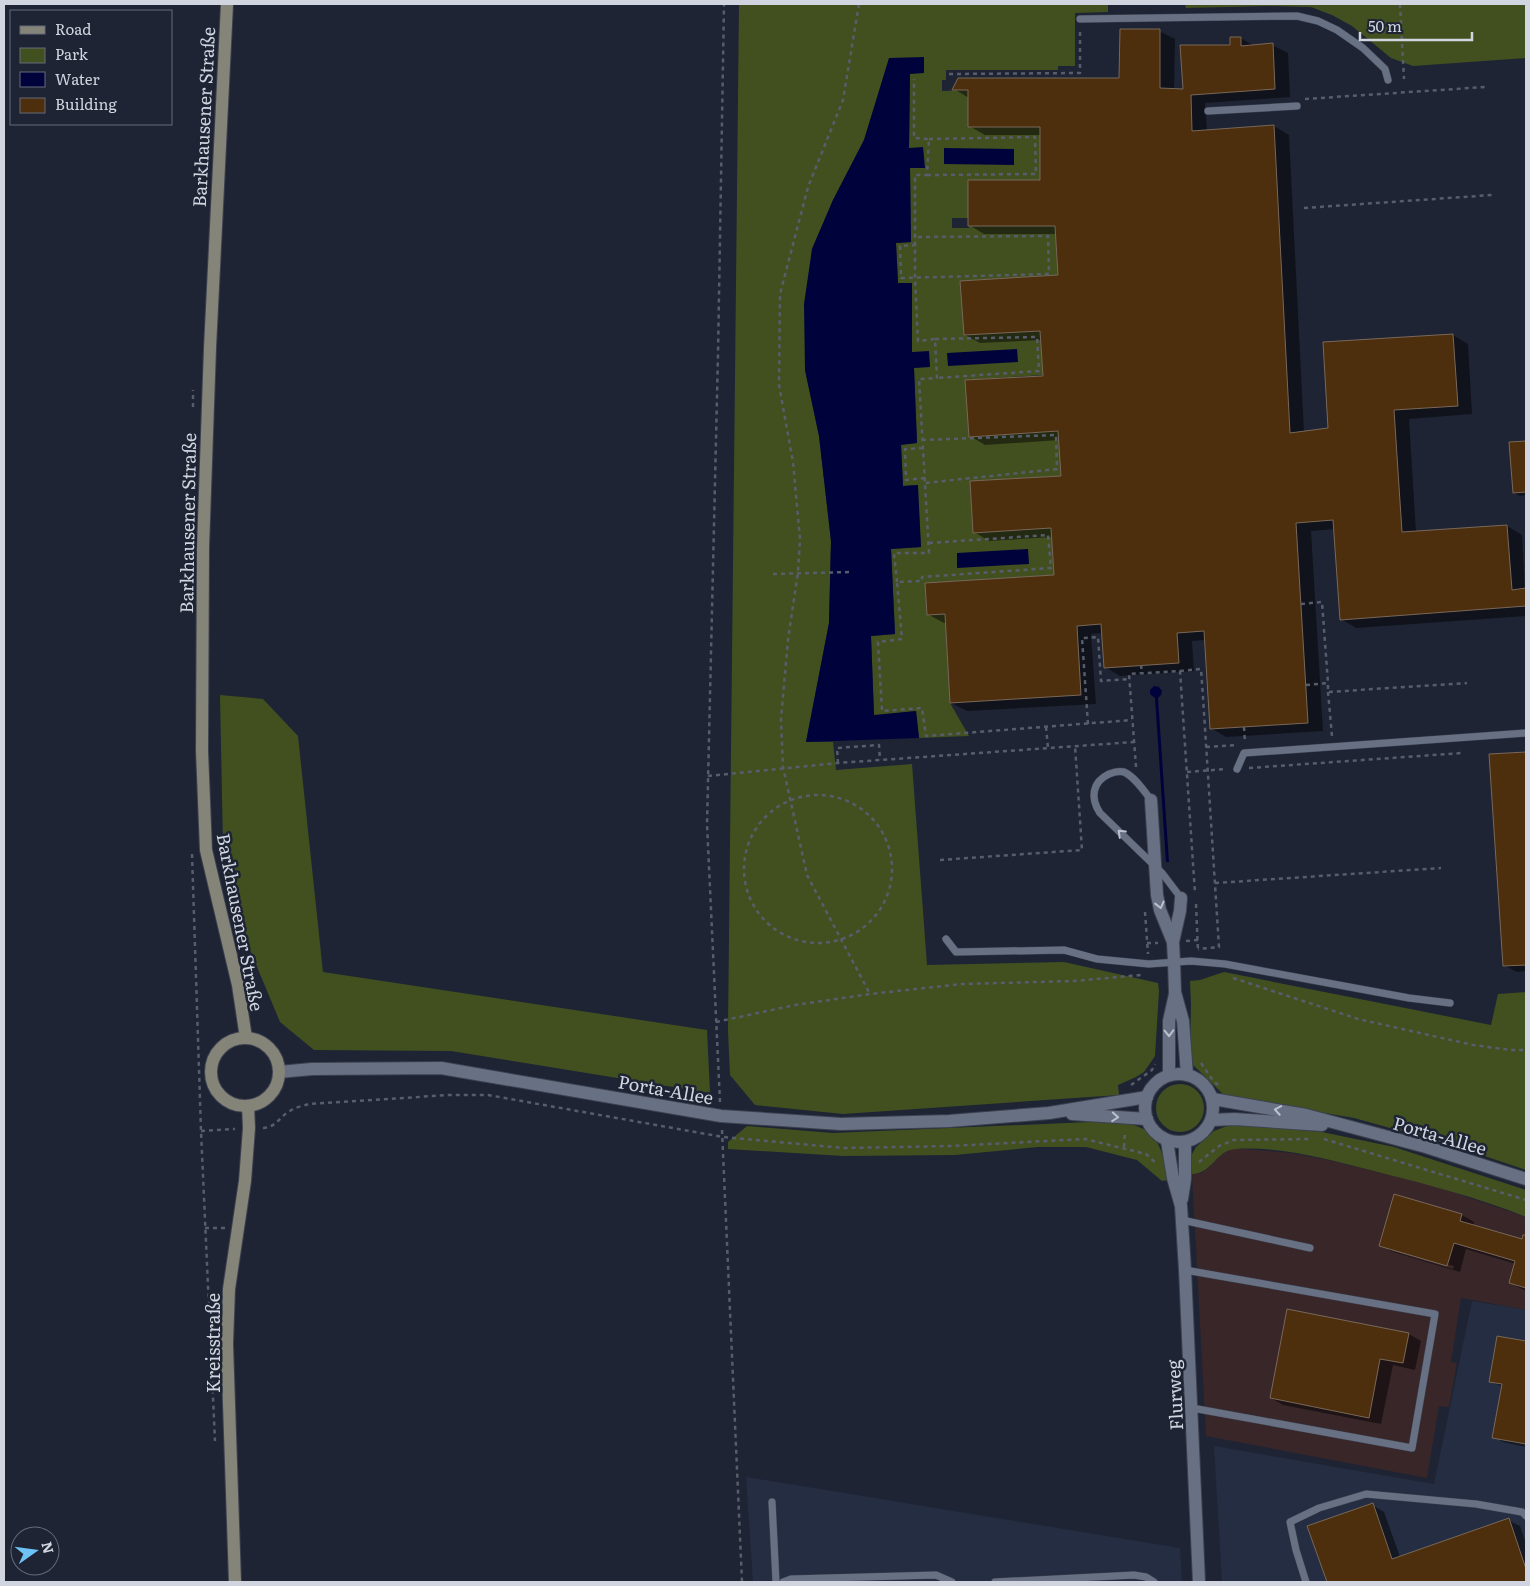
<svg xmlns="http://www.w3.org/2000/svg" width="1530" height="1586" viewBox="0 0 1530 1586" font-family="Literata,serif">
	<rect width="100%" height="100%" fill="#1e2434"/>
	<polygon fill="#392629" points="1232,1149 1245,1149 1291,1153 1328,1160 1435,1186 1526,1217 1526,1310 1461,1298 1451,1362 1457,1363 1449,1407 1439,1406 1427,1478 1206,1436 1192,1174 1200,1174 1210,1166 1217,1157"/>
	<g fill="#242d42">
		<polygon points="1472,1301 1526,1310 1526,1582 1222,1582 1214,1446 1434,1484"/>
		<polygon points="746,1477 1180,1548 1182,1582 753,1582"/>
	</g>
	<g fill="#425020">
		<polygon points="739,4 1108,4 1108,12 1075,13 1075,66 1058,66 1058,70 946,70 946,80 942,80 942,91 968,90 968,127 1040,127 1040,180 968,180 968,218 952,218 952,228 969,228 970,226 1055,226 1058,275 960,281 964,335 1040,331 1043,375 966,380 969,437 1058,431 1061,476 970,482 973,533 1051,528 1054,575 925,583 927,615 960,613 946,630 950,703 969,736 919,738 916,711 874,716 871,636 895,634 891,549 921,547 917,485 903,486 901,444 917,443 914,368 930,366 912,352 912,283 898,283 896,243 911,242 910,167 924,168 923,148 909,148 910,74 924,58 889,59 864,140 833,200 812,249 805,370 819,436 831,541 829,623 806,742 833,742 836,770 912,764 927,965 1064,962 1158,983 1159,991 1155,1056 1144,1072 1136,1077 1118,1085 1119,1095 843,1114 755,1105 730,1075 728,1031"/>
		<polygon points="1185,4 1526,4 1526,58 1413,66 1391,58 1352,26 1332,15 1311,7 1268,6 1186,8"/>
		<polygon points="220,695 263,699 298,736 323,972 707,1030 710,1093 451,1051 314,1050 280,1022 237,919 223,846"/>
		<polygon points="1224,972 1491,1025 1498,994 1526,992 1526,1170 1455,1146 1354,1118 1225,1096 1193,1065 1190,1058 1191,1004 1190,981 1200,980"/>
		<circle cx="1180" cy="1108" r="24"/>
		<path d="M1113,1121c42,5 48,19 55,59l-6,1 -25,-21 -51,-13h-48l-83,8 -112,1 -115,-7v-7l19,-16 86,7z"/>
		<path d="M1227,1126h31l64,6 72,15 132,43v27c-49,-20 -101,-33 -152,-46 -45,-11 -92,-25 -138,-22 -20,1 -24,25 -44,25v-20l4,-7 18,-16z"/>
	</g>
	<g fill="#00033b">
		<polygon points="924,57 924,73 910,74 909,148 923,147 925,168 910,168 911,242 896,243 898,283 912,283 912,352 929,351 930,367 914,368 917,443 901,445 903,486 918,485 921,547 891,549 895,634 871,636 874,715 916,711 919,738 806,742 829,623 831,541 819,436 805,370 804,304 812,249 833,200 864,140 889,58"/>
		<polygon points="944,148 1014,149 1014,165 944,164"/>
		<polygon points="1017,349 1018,362 948,366 947,353"/>
		<polygon points="1028,549 1029,564 957,568 957,553"/>
		<polygon points="1154,686 1159,687 1162,691 1161,695 1158,698 1169,862 1166,862 1155,698 1150,694 1150,690"/>
	</g>
	<g fill="#0007" fill-rule="evenodd">
		<polygon points="1159,31 1175,39 1174,90 1184,90 1241,38 1254,46 1272,45 1288,53 1290,97 1205,103 1207,131 1274,126 1289,135 1304,432 1329,429 1453,335 1468,344 1472,414 1409,419 1416,532 1507,526 1522,535 1526,616 1356,628 1341,619 1335,529 1311,531 1323,731 1226,737 1211,728 1205,640 1192,641 1194,671 1120,676 1105,667 1103,633 1091,634 1096,704 967,711 951,703 946,623 944,623 929,615 1055,576 1053,537 989,541 974,532 1062,477 1060,440 985,445 970,436 1044,377 1042,340 980,343 965,335 1059,276 1056,234 984,234 969,225 1041,182 1041,135 985,135 969,126 969,98 954,89 1120,79"/>
		<polygon points="1526,442 1526,495 1520,496 1514,493 1510,444"/>
		<polygon points="1526,753 1526,971 1517,972 1504,965 1490,755"/>
		<path d="M1395,1196l67,19 12,7 -1,4 53,15v50l-16,-8 6,-19 -50,-15 -6,23 -67,-20 -12,-7zM1392,1248l62,18 -1,3 -61,-18z"/>
		<polygon points="1409,1334 1421,1341 1415,1370 1393,1365 1381,1424 1283,1405 1271,1398"/>
		<polygon points="1498,1337 1526,1342 1526,1447 1503,1442 1494,1437 1503,1387 1490,1381"/>
		<polygon points="1372,1505 1384,1512 1400,1557 1508,1520 1520,1526 1526,1544 1526,1582 1328,1582 1309,1527"/>
	</g>
	<g fill="#4d2e0d" stroke="#796859">
		<polygon points="1120,29 1160,29 1160,88 1183,89 1180,45 1230,45 1230,37 1241,37 1241,46 1273,43 1275,89 1191,95 1192,131 1274,125 1290,433 1328,428 1323,342 1453,334 1458,406 1394,410 1402,532 1507,525 1512,590 1526,588 1526,606 1340,620 1333,520 1296,523 1308,723 1210,729 1204,631 1177,633 1179,663 1104,668 1101,624 1077,626 1081,695 950,703 945,614 927,615 925,583 1054,575 1051,528 973,533 970,481 1061,476 1058,431 969,437 965,380 1043,376 1040,331 964,335 960,281 1058,275 1055,226 968,226 968,180 1040,180 1040,127 968,127 968,90 952,90 958,78 1119,78"/>
		<polygon points="1526,441 1526,492 1513,493 1509,442"/>
		<polygon points="1526,752 1526,965 1503,966 1489,754"/>
		<polygon points="1394,1194 1462,1214 1460,1221 1522,1239 1523,1235 1526,1235 1526,1288 1509,1283 1515,1261 1454,1243 1447,1266 1379,1246"/>
		<polygon points="1287,1309 1409,1333 1403,1363 1380,1359 1369,1418 1270,1398"/>
		<polygon points="1497,1336 1526,1341 1526,1444 1492,1438 1502,1384 1489,1382"/>
		<polygon points="1373,1503 1392,1559 1509,1518 1526,1569 1526,1582 1327,1582 1307,1526"/>
	</g>
	<g fill="none" stroke-linecap="round" stroke-linejoin="round">
		<g stroke="#3c414f" stroke-width="8">
			<g id="service">
				<polyline points="1080,19 1297,16 1318,21 1337,30 1363,48 1385,69 1388,80"/>
				<polyline points="1208,111 1297,106"/>
				<polyline points="1237,769 1244,753 1526,733"/>
				<path d="M1151,800c-7,-9 -16,-23 -27,-28 -5,-1 -10,0 -15,2 -17,8 -19,24 -9,39l62,60 19,25"/>
				<polyline points="946,939 956,952 1064,950 1097,959 1149,964 1191,961 1225,964 1409,998 1450,1003"/>
				<polyline points="1182,1220 1310,1248"/>
				<polyline points="1185,1270 1435,1314 1412,1448 1192,1408"/>
				<polyline points="772,1502 776,1582"/>
				<polyline points="783,1582 791,1579 936,1575 952,1582"/>
				<polyline points="995,1582 1134,1575 1146,1577 1154,1582"/>
				<polyline points="1306,1582 1296,1550 1290,1522 1319,1508 1366,1494 1476,1504 1522,1512 1526,1516"/>
			</g>
		</g>
		<g stroke="#3c414f" stroke-width="14">
			<g id="minor">
				<polyline points="1151,800 1157,895 1160,910 1173,942"/>
				<polyline points="1181,898 1180,911 1173,942 1174,962 1175,992 1183,1021 1187,1075"/>
				<polyline points="1169,1075 1169,1021 1175,994"/>
				<polyline points="1167,1141 1173,1178 1181,1206 1185,1270 1199,1582"/>
				<polyline points="1182,1199 1185,1179 1185,1142"/>
			</g>
		</g>
		<g stroke="#3c414f" stroke-width="14">
			<g id="tertiary">
				<polyline points="279,1072 312,1069 441,1068 721,1116 841,1124 949,1121 1049,1113 1147,1097"/>
				<circle cx="1179" cy="1108" r="34"/>
				<polyline points="1213,1099 1306,1115 1426,1147 1526,1179"/>
				<polyline points="1072,1114 1147,1119"/>
				<polyline points="1212,1120 1234,1119 1322,1125"/>
			</g>
		</g>
		<g stroke="#3c414f" stroke-width="14">
			<g id="secondary">
				<polyline points="227,4 210,348 203,548 202,751 206,850 238,985 246,1038"/>
				<circle cx="245" cy="1072" r="34"/>
				<polyline points="235,1582 227,1344 229,1289 245,1181 249,1128 248,1106"/>
			</g>
		</g>
		<g stroke="#575d6b" stroke-width="2.5" stroke-dasharray="4 4" stroke-linecap="butt">
			<polyline points="859,4 843,100 808,187 780,294 779,385 793,462 800,539 798,572 788,640 781,719 783,767 807,875 870,994"/>
			<polyline points="1400,4 1404,79"/>
			<polyline points="949,74 1080,73 1080,28"/>
			<polyline points="1305,99 1485,87"/>
			<polyline points="927,175 1036,174 1035,137 929,139"/>
			<polyline points="1304,208 1492,195"/>
			<polyline points="916,245 900,246 901,278 1049,274 1048,236 916,237"/>
			<polyline points="935,339 1037,337 1039,371 937,378"/>
			<polyline points="193,407 193,390"/>
			<polyline points="922,440 1056,435 1057,469 925,483"/>
			<polyline points="923,448 905,449 906,480 925,478"/>
			<polyline points="929,543 1048,535 1051,568 922,577 922,581 897,582 902,639 878,642 882,711 922,708 926,736 1132,720"/>
			<polyline points="773,574 851,572"/>
			<polyline points="897,582 894,553 929,553 919,379 937,378 935,339 918,341 915,278 915,175 927,175 929,139 914,138 914,79"/>
			<polyline points="1301,604 1322,602 1328,683"/>
			<polyline points="1141,665 1142,673"/>
			<polyline points="1180,671 1201,669 1203,697 1219,947 1198,949"/>
			<polyline points="1306,685 1328,683 1328,692 1467,683"/>
			<polyline points="1328,692 1332,736"/>
			<polyline points="1088,724 1082,638 1098,637 1101,681 1129,679"/>
			<polyline points="1046,727 1048,748"/>
			<polyline points="1244,727 1245,743"/>
			<polyline points="1206,747 1237,745"/>
			<polyline points="838,763 837,748 879,745 880,760"/>
			<polyline points="1136,767 1129,674 1180,671 1195,893"/>
			<polyline points="1249,768 1462,753"/>
			<polyline points="1187,772 1226,769"/>
			<polyline points="708,776 838,763 1134,742"/>
			<circle cx="818" cy="869" r="74"/>
			<polyline points="192,854 201,1131 215,1441"/>
			<polyline points="940,860 1082,850 1075,746"/>
			<polyline points="1215,883 1441,868"/>
			<polyline points="1196,904 1198,951"/>
			<polyline points="1145,912 1148,954"/>
			<polyline points="1186,941 1198,940"/>
			<polyline points="1147,943 1158,943"/>
			<polyline points="1233,978 1358,1019 1473,1045 1511,1050 1526,1050"/>
			<polyline points="716,1022 795,1005 870,994 962,984 1074,981 1141,975"/>
			<polyline points="1201,1063 1214,1082 1219,1085"/>
			<polyline points="1131,1085 1152,1070 1155,1064"/>
			<polyline points="720,1102 707,824 718,354 724,4"/>
			<path d="M263,1128c14,-1 16,-11 27,-17 5,-4 13,-5 19,-7l140,-9h39l235,42 121,11 106,-2 135,-7 61,15 11,10"/>
			<polyline points="722,1130 742,1582"/>
			<polyline points="201,1131 235,1129"/>
			<polyline points="1324,1139 1526,1200"/>
			<polyline points="1124,1147 1125,1131"/>
			<polyline points="1199,1162 1219,1146 1234,1140 1309,1139"/>
			<polyline points="205,1228 225,1228"/>
		</g>
		<use href="#service" stroke="#687184" stroke-width="7"/>
		<use href="#minor" stroke="#687184" stroke-width="12"/>
		<use href="#tertiary" stroke="#687184" stroke-width="12"/>
		<use href="#secondary" stroke="#858478" stroke-width="12"/>
	</g>
	<defs><path id="oneway-chevron" d="M-2-3.5L2.5 0L-2 3.5" fill="none" stroke-width="1.6" stroke-linecap="round" stroke-linejoin="round" transform="scale(1.25)"/></defs>
	<g stroke="#bbc1ce">
		<use href="#oneway-chevron" transform="translate(1121 833) rotate(-136)"/>
		<use href="#oneway-chevron" transform="translate(1160 905) rotate(76)"/>
		<use href="#oneway-chevron" transform="translate(1169 1033) rotate(89)"/>
		<use href="#oneway-chevron" transform="translate(1278 1110) rotate(-170)"/>
		<use href="#oneway-chevron" transform="translate(1115 1117) rotate(4)"/>
	</g>
	<g text-anchor="middle" dominant-baseline="central" stroke-width="5" stroke-linejoin="round" paint-order="stroke">
		<g font-size="18" fill="#d0d5e0" stroke="#1e2434">
			<text transform="translate(203 117) rotate(-87)">Barkhausener Straße</text>
			<text transform="translate(187 523) rotate(-89)">Barkhausener Straße</text>
			<text transform="translate(241 922) rotate(79)">Barkhausener Straße</text>
			<text transform="translate(666 1089) rotate(10)">Porta-Allee</text>
			<text transform="translate(1440 1135) rotate(16)">Porta-Allee</text>
			<text transform="translate(212 1343) rotate(-90)">Kreisstraße</text>
			<text transform="translate(1174 1395) rotate(-93)">Flurweg</text>
		</g>
	</g>
	<rect width="1530" height="1586" fill="none" stroke="#d0d5e0" stroke-width="10"/>
	<rect x="10" y="10" width="162" height="115" fill="#1e2434" stroke="#656b79"/>
	<rect x="20" y="26" width="25" height="8" fill="#858478" stroke="#656b79"/>
	<text x="55" y="35" font-size="15" fill="#d0d5e0">Road</text>
	<rect x="20" y="48" width="25" height="15" fill="#425020" stroke="#656b79"/>
	<text x="55" y="60" font-size="15" fill="#d0d5e0">Park</text>
	<rect x="20" y="72" width="25" height="15" fill="#00033b" stroke="#656b79"/>
	<text x="55" y="85" font-size="15" fill="#d0d5e0">Water</text>
	<rect x="20" y="98" width="25" height="15" fill="#4d2e0d" stroke="#656b79"/>
	<text x="55" y="110" font-size="15" fill="#d0d5e0">Building</text>
	<g transform="translate(35 1551) rotate(76)"><circle r="24" fill="#1e2434" stroke="#656b79"/>
	<path d="M0-4L9 19L0 12L-9 19Z" fill="#6dc2f3"/>
	<text y="-8" font-size="14" font-weight="bold" text-anchor="middle" fill="#d0d5e0">N</text>
	</g>
	<path d="M1360 32v8h112v-8" fill="none" stroke="#d0d5e0" stroke-width="2.5"/>
	<text x="1368" y="32" font-size="15" fill="#d0d5e0" stroke="#1e2434" stroke-width="4" paint-order="stroke">50 m</text>
</svg>
